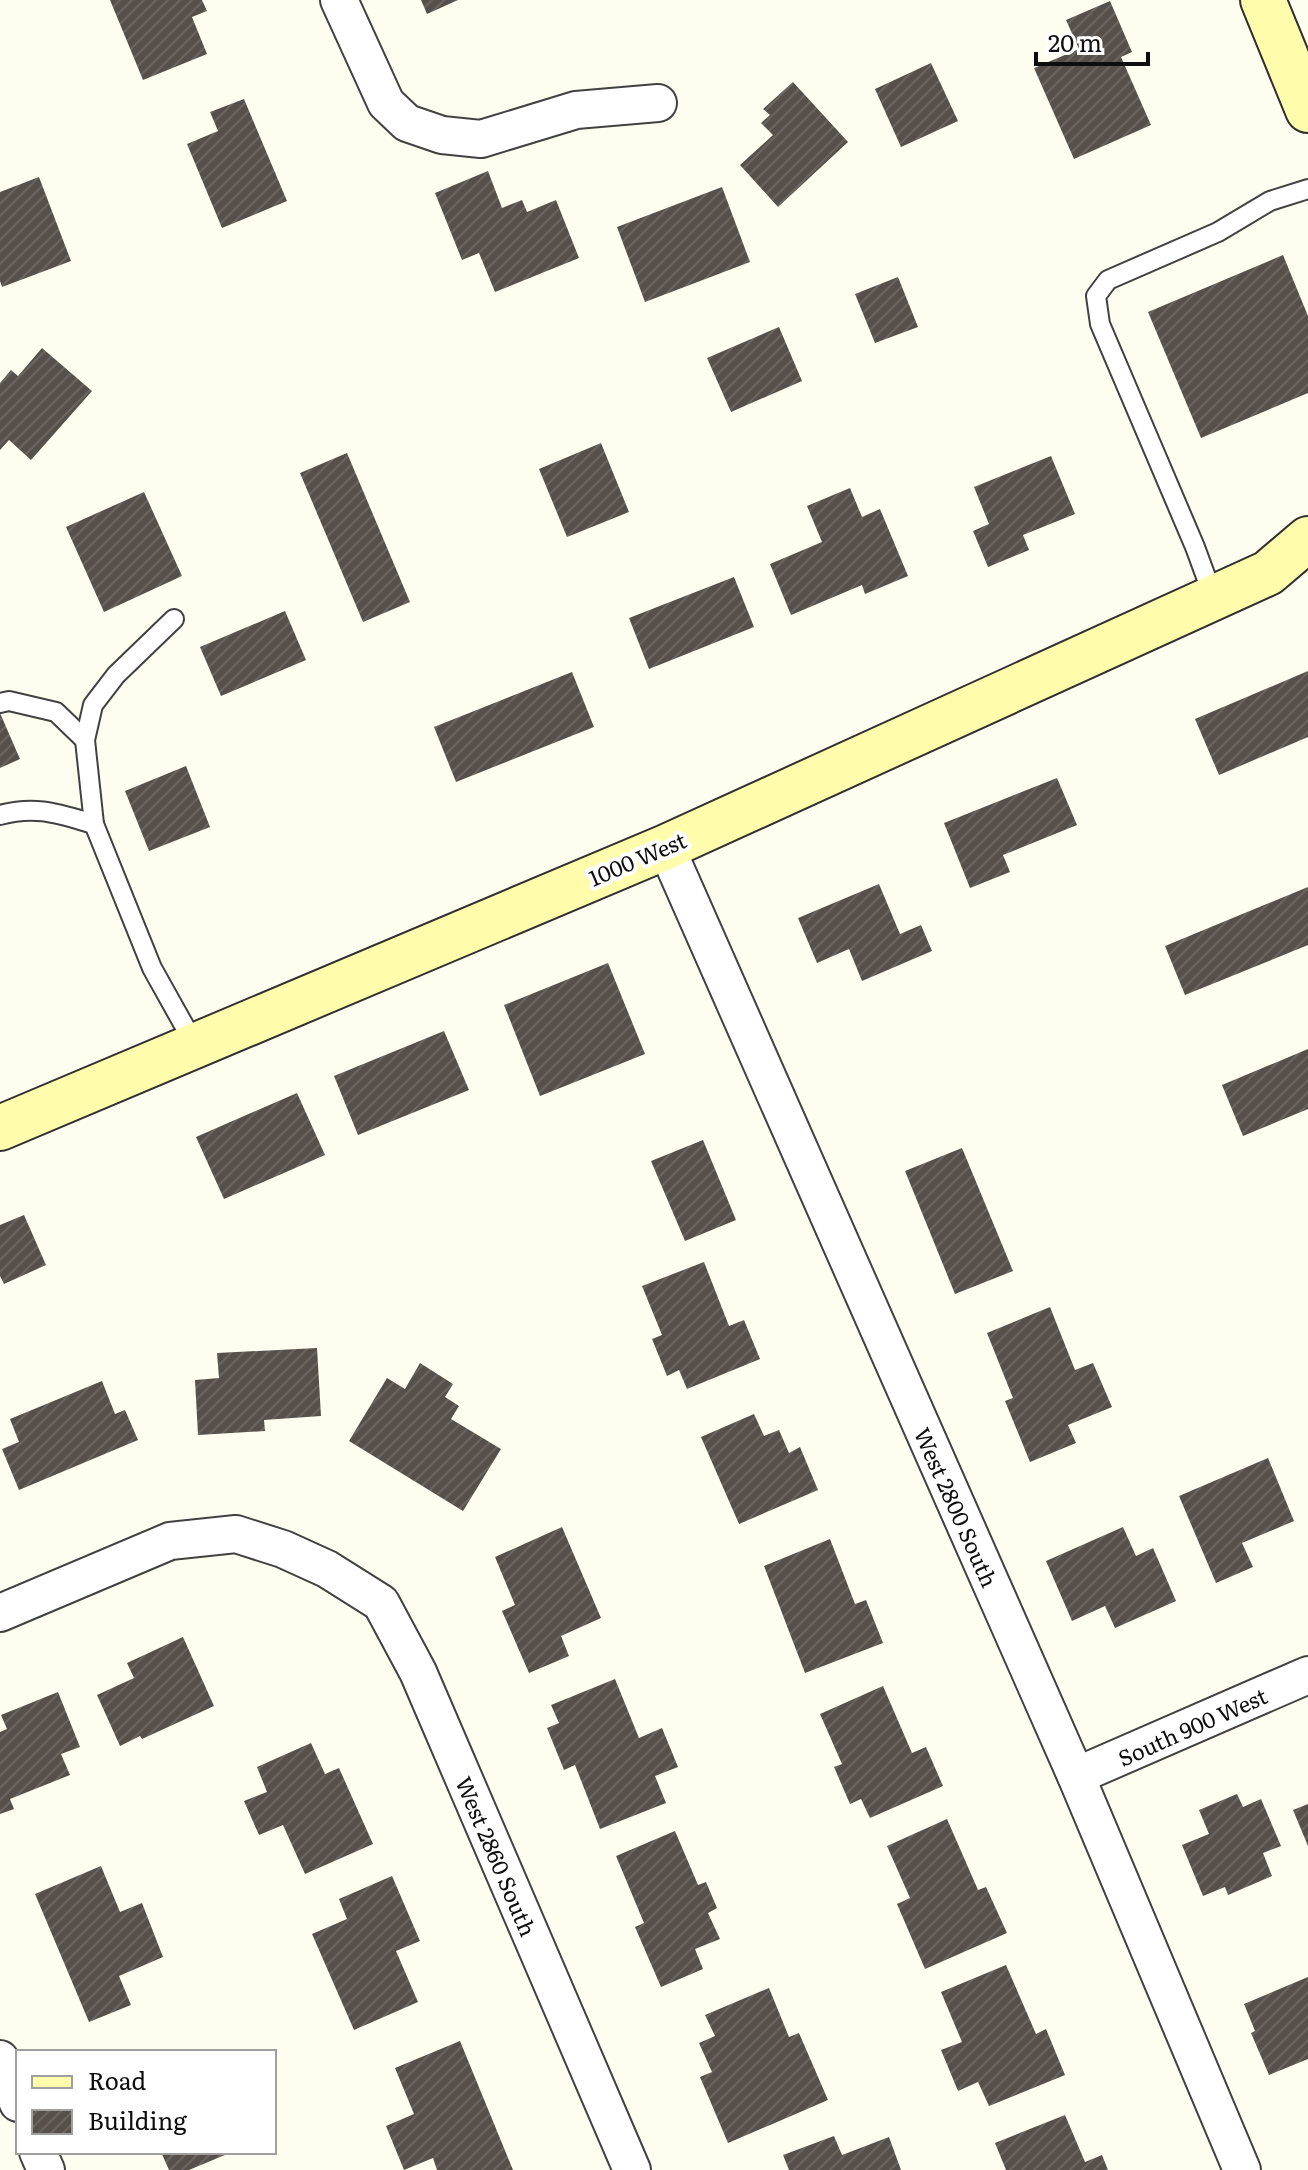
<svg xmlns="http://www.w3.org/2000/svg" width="1308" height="2170" viewBox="0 0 1308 2170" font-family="Literata,serif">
	<defs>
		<pattern id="building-hatch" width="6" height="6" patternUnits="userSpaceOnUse" patternTransform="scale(2)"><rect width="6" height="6" fill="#57504a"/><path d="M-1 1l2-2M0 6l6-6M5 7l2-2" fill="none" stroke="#6a6560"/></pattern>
	</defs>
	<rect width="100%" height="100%" fill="#fffdf0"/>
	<g fill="url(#building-hatch)">
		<polygon points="110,0 202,0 207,11 192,17 207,54 143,80"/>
		<polygon points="421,0 458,0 427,14"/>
		<polygon points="1110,1 1132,52 1121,57 1151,125 1074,159 1034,68 1079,49 1066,20"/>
		<polygon points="931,63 958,121 901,147 875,89"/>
		<polygon points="793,82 848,142 778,207 740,165 773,135 761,123 770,115 763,109"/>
		<polygon points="244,99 287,201 222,228 187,144 218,131 210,112"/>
		<polygon points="488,171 502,208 522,200 527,212 556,200 579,258 495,292 479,253 462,260 435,193"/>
		<polygon points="39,177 71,261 2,287 0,281 0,192"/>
		<polygon points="722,187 750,262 645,302 617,227"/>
		<polygon points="1283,255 1308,316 1308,393 1201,438 1148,312"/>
		<polygon points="898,277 918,327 875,343 855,294"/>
		<polygon points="779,327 802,381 731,412 707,358"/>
		<polygon points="42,348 92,391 31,460 9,440 0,450 0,383 11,370 18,376"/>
		<polygon points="601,443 629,512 567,537 539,469"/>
		<polygon points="347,453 410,602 363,622 300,473"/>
		<polygon points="1051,456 1075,514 1023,535 1029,550 988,567 973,531 989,524 974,487"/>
		<polygon points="850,488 862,517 880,509 908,576 865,594 862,585 791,615 770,564 822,542 807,506"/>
		<polygon points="144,492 182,576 104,612 66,527"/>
		<polygon points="734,577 754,627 649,669 629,618"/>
		<polygon points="285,611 306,660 221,696 200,647"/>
		<polygon points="1308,671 1308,737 1219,775 1195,719"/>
		<polygon points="572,672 594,727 456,782 434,727"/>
		<polygon points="0,713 20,759 0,768"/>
		<polygon points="186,766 210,827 149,851 125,791"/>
		<polygon points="1057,778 1077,825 1003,855 1010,872 970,888 944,823"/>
		<polygon points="879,884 900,934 921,925 932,951 862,981 849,949 817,963 798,918"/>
		<polygon points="1308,887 1308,945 1185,995 1165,946"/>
		<polygon points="608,963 645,1054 540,1096 504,1005"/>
		<polygon points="444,1031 469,1090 358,1135 334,1076"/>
		<polygon points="1308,1049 1308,1109 1243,1136 1222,1085"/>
		<polygon points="297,1093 325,1155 224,1199 196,1137"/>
		<polygon points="703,1140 736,1220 685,1241 651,1161"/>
		<polygon points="962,1148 1013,1271 955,1294 905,1171"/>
		<polygon points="24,1215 46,1265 4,1284 0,1276 0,1225"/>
		<polygon points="704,1262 729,1326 744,1320 760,1359 687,1389 679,1370 667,1376 652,1339 662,1335 642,1286"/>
		<polygon points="1050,1307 1075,1370 1093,1363 1112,1407 1068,1425 1076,1443 1030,1462 1005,1401 1013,1398 987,1333"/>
		<polygon points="317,1348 321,1416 264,1420 265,1431 198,1435 195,1380 219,1378 217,1353"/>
		<polygon points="420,1363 453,1384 445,1397 459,1406 451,1419 501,1449 463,1511 349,1441 387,1378 405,1389"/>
		<polygon points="102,1381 115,1414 125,1410 138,1440 19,1490 2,1449 19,1442 10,1419"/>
		<polygon points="754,1414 764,1436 779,1430 789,1453 800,1447 818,1490 739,1524 701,1437"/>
		<polygon points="1268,1458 1294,1521 1242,1543 1253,1567 1216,1583 1179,1496"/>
		<polygon points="562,1527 601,1618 561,1636 569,1656 529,1673 502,1611 515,1605 495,1557"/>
		<polygon points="1123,1527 1136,1556 1153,1548 1176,1601 1115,1628 1105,1606 1072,1621 1046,1561"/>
		<polygon points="830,1539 855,1604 866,1600 883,1643 805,1673 764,1566"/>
		<polygon points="183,1637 214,1706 142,1739 140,1736 120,1746 97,1695 134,1678 127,1663"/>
		<polygon points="615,1679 639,1738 662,1728 678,1767 655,1776 666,1803 600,1829 575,1765 564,1770 547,1728 559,1723 551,1705"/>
		<polygon points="883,1686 912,1753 926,1747 943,1786 870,1818 861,1799 850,1804 834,1767 842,1764 820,1714"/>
		<polygon points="58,1692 80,1747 61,1754 70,1775 10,1799 14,1809 0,1814 0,1732 7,1729 1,1715"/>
		<polygon points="311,1743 325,1774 339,1768 373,1844 305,1874 283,1825 259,1835 244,1801 267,1792 257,1767"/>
		<polygon points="1237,1794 1243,1807 1261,1799 1281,1846 1263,1853 1272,1876 1228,1895 1225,1887 1203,1896 1182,1845 1209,1834 1199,1810"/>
		<polygon points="1308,1804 1308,1846 1293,1810"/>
		<polygon points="947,1819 978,1890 986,1887 1007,1933 925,1969 897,1904 910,1898 887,1846"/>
		<polygon points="675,1831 698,1885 706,1882 717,1908 708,1913 720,1939 695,1949 703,1969 661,1987 635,1927 644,1923 616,1856"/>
		<polygon points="101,1866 120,1912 142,1903 163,1957 119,1976 131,2005 89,2022 35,1894"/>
		<polygon points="392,1876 420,1941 396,1951 418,2002 354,2030 312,1934 347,1919 339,1899"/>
		<polygon points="1006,1965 1036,2034 1046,2029 1065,2075 989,2106 978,2082 958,2091 941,2050 962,2042 941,1992"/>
		<polygon points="1308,1977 1308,2059 1269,2075 1251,2033 1255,2031 1244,2004"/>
		<polygon points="769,1988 789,2037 799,2033 828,2100 728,2143 700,2077 712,2072 699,2043 715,2036 705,2015"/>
		<polygon points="460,2041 513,2170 437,2170 433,2158 404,2170 386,2126 414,2114 395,2068"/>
		<polygon points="1065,2115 1085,2162 1102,2155 1108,2170 1006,2170 995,2143"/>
		<polygon points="834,2136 842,2155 889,2137 901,2170 789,2170 783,2155"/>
		<polygon points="161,2152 232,2152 189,2170 169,2170"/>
	</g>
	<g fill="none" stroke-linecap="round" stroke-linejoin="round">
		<g stroke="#414141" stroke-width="22">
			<g id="lane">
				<polyline points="1213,596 1195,547 1100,324 1096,296 1108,280 1218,232 1270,201 1308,189"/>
				<polyline points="174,619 116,675 93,705 85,740 94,824 152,968 195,1045"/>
				<polyline points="0,703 9,701 56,712 85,740"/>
				<path d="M0,815c36,-10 59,-1 94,9"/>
			</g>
		</g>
		<g stroke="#414141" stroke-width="40">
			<g id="street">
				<polyline points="339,0 386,103 407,123 442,135 481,139 576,110 658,103"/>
				<polyline points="666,847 1076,1776 1242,2170"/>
				<polyline points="0,1613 170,1541 236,1534 283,1549 327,1569 381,1603 418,1672 632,2170"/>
				<polyline points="1076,1776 1308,1675"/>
				<polyline points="0,2059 18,2103"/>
				<polyline points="38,2152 46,2170"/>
			</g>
		</g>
		<g stroke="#303030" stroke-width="48">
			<g id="secondary">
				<polyline points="1263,0 1308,110"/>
				<polyline points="0,1128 666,847 1268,573 1308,539"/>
			</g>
		</g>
		<use href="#lane" stroke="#fff" stroke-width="18"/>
		<use href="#street" stroke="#fff" stroke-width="36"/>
		<use href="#secondary" stroke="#fffdab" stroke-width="44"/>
	</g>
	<g text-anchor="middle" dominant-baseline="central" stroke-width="8" stroke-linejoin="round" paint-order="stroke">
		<g font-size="22" fill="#0e0e0e" stroke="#fff">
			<text transform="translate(637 858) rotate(-23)">1000 West</text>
			<text transform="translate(957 1507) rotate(66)">West 2800 South</text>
			<text transform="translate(1192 1726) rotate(-24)">South 900 West</text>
			<text transform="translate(497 1856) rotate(67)">West 2860 South</text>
		</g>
	</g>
	<rect x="16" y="2050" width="260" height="104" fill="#ffffff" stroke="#9f9f9f" stroke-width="2"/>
	<rect x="32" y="2076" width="40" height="12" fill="#fffdab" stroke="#9f9f9f" stroke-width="2"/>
	<text x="88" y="2090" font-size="24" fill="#0e0e0e">Road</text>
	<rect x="32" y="2110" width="40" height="24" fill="url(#building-hatch)" stroke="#9f9f9f" stroke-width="2"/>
	<text x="88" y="2130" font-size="24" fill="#0e0e0e">Building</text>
	<path d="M1036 52v12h112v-12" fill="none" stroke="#0e0e0e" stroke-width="4"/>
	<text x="1048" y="52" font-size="24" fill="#0e0e0e" stroke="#ffffff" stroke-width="6" paint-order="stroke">20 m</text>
</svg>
